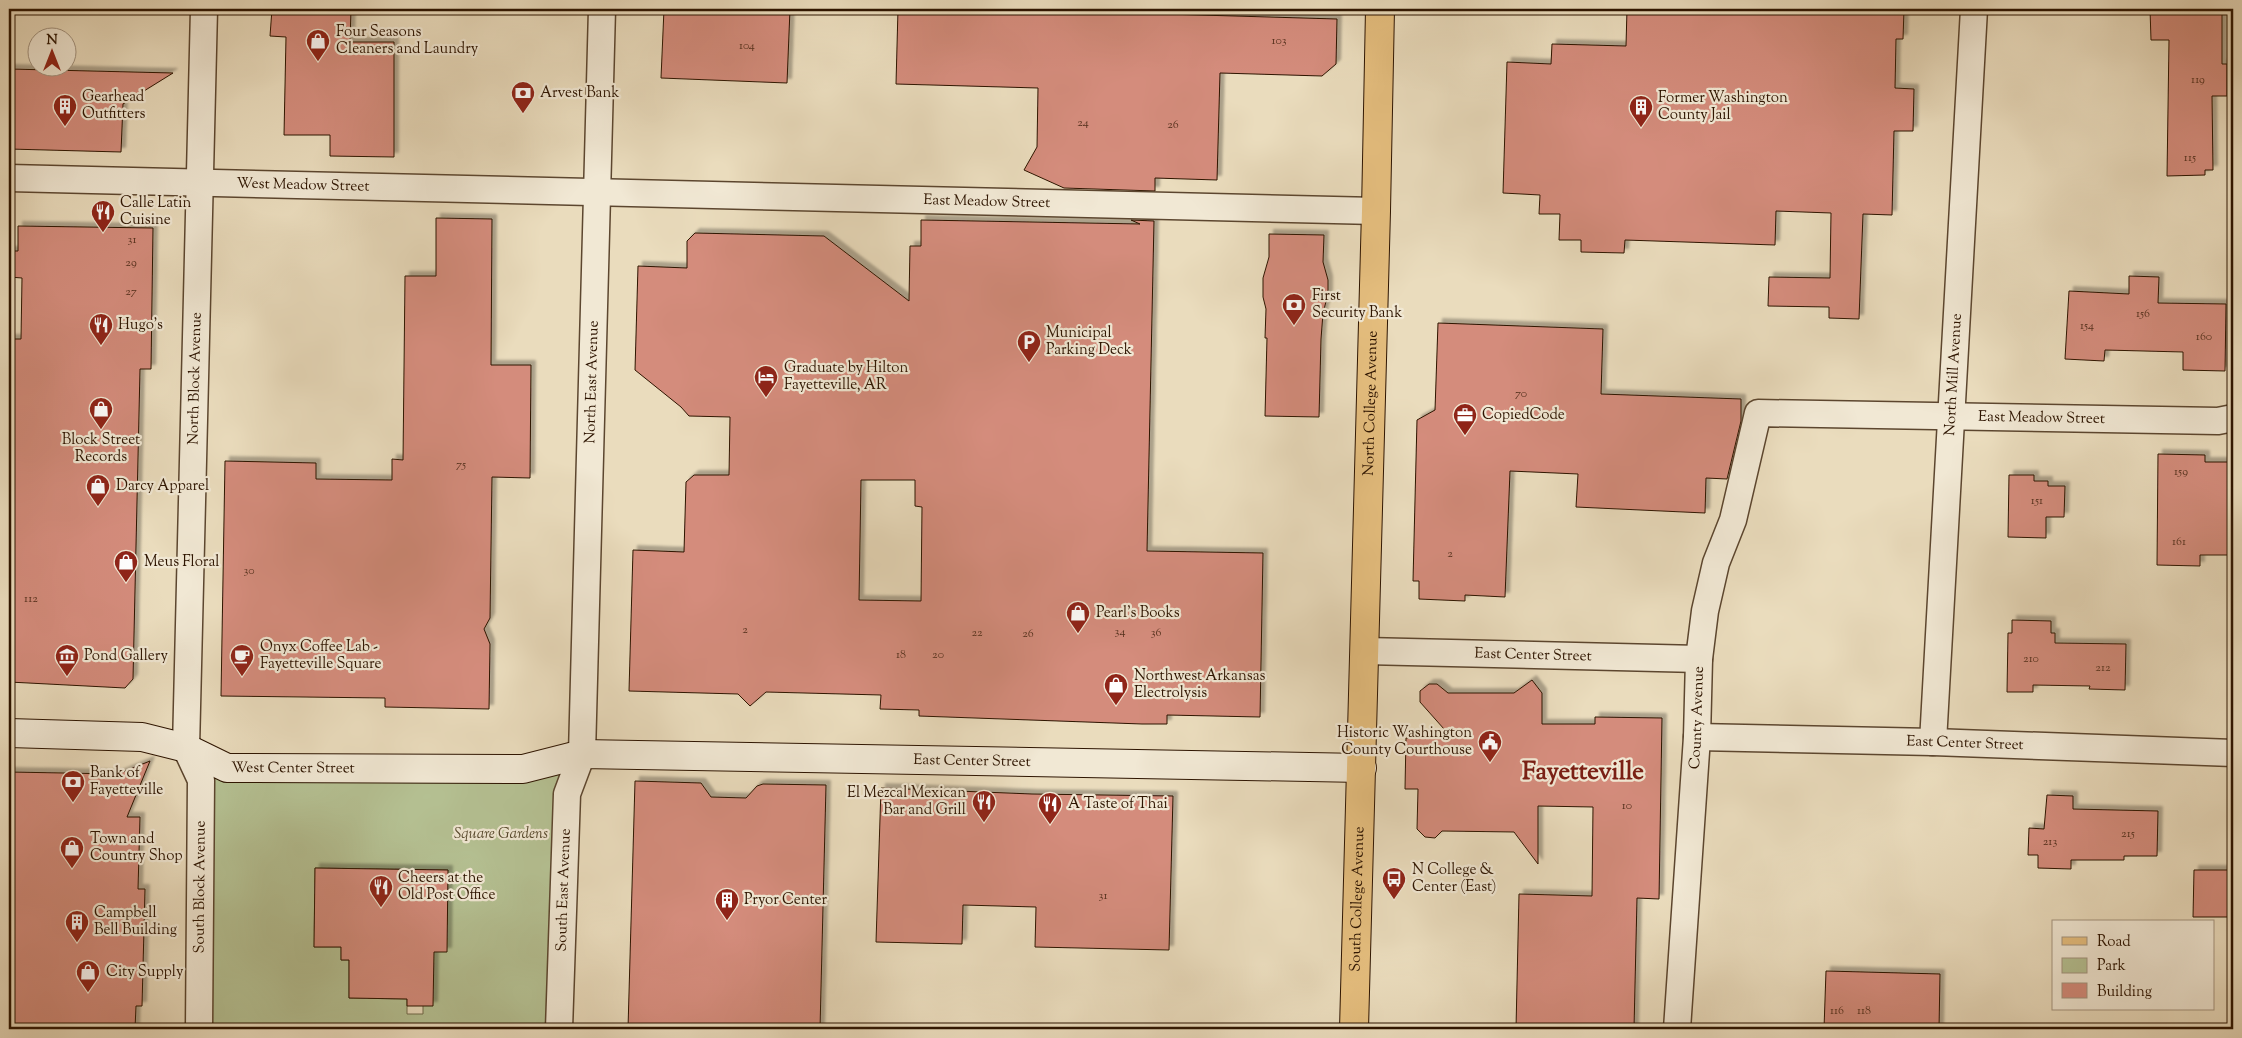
<svg xmlns="http://www.w3.org/2000/svg" width="2242" height="1038" viewBox="0 0 2242 1038" font-family="'Sorts Mill Goudy',serif">
	<defs>
		<filter id="shadow"><feDropShadow dx="4.5" dy="-4.5" stdDeviation="1" flood-color="#0004"/></filter>
	</defs>
	<rect width="100%" height="100%" fill="#eadcbd"/>
	<filter id="stains"><feTurbulence type="fractalNoise" baseFrequency=".004" numOctaves="4"/><feColorMatrix values="0 0 0 0 .2 0 0 0 0 .09 0 0 0 0 .02 0 0 0 .5 -.17"/></filter>
	<radialGradient id="worn" r=".72"><stop offset=".6" stop-color="#630" stop-opacity="0"/><stop offset="1" stop-color="#630" stop-opacity=".3"/></radialGradient>
	<path fill="#b5c193" stroke="#716a4a" fill-rule="evenodd" d="M582,754l-23,275h-360l2,-249 26,-12zM315,868l133,2 -25,119v25h-16v-15l-58,-1v-38h-8v-13h-27z"/>
	<g fill="#d48c7c" stroke="#2d1400" fill-rule="evenodd" filter="url(#shadow)">
		<polygon points="272,9 351,9 350,42 394,42 394,157 330,156 330,135 284,135 286,37 270,36"/>
		<polygon points="664,9 790,9 787,83 661,78"/>
		<polygon points="898,9 1131,9 1131,13 1337,19 1336,64 1322,76 1220,73 1217,180 1155,178 1155,191 1064,188 1024,170 1037,147 1038,88 896,84"/>
		<polygon points="1627,9 1904,9 1903,39 1896,39 1895,88 1914,89 1913,131 1894,131 1892,215 1863,214 1859,319 1829,318 1829,307 1768,306 1769,277 1830,278 1831,213 1776,211 1775,245 1625,240 1624,253 1581,252 1581,240 1559,240 1560,214 1539,214 1540,195 1503,193 1507,62 1551,64 1552,44 1626,46"/>
		<polygon points="2150,9 2222,9 2222,64 2227,64 2227,96 2212,96 2213,170 2205,170 2205,175 2167,176 2169,40 2151,40"/>
		<polygon points="9,69 173,73 123,104 121,152 9,149"/>
		<polygon points="436,218 492,219 491,365 531,365 530,478 492,477 490,618 484,629 490,644 489,709 385,707 385,698 221,696 225,461 316,463 316,479 392,480 392,459 403,460 405,276 436,276"/>
		<path d="M921,220l219,4 -9,-4 23,1 -7,330 116,2 -3,164 -93,-2v9h-25l-223,-8v-6l-39,-1 1,-14 -115,-3 -16,14 -12,-12 -109,-3 4,-141 51,2 2,-70 8,-7h35l1,-58 -41,-1 -8,-9 -46,-37 3,-104 49,2v-27l8,-8 129,3 85,65 1,-55h11zM861,480h54v26l7,1 -1,94 -62,-1z"/>
		<polygon points="18,226 153,228 151,369 140,369 133,679 125,688 9,682 9,339 21,339 22,278 9,277 9,251 18,251"/>
		<polygon points="1269,234 1324,235 1323,262 1328,280 1328,294 1323,313 1321,339 1319,417 1265,416 1267,338 1265,338 1266,309 1263,297 1263,278 1269,257"/>
		<polygon points="2129,276 2159,277 2158,303 2226,304 2225,371 2183,370 2183,352 2105,350 2104,361 2065,359 2069,291 2129,294"/>
		<polygon points="1438,323 1603,329 1601,394 1741,399 1741,421 1727,479 1706,478 1705,513 1576,507 1578,474 1510,471 1505,597 1465,595 1465,601 1419,599 1419,581 1413,581 1417,420 1435,410"/>
		<polygon points="2158,454 2205,455 2205,462 2233,462 2233,555 2200,555 2200,566 2157,565"/>
		<polygon points="2009,475 2034,475 2034,481 2048,481 2048,486 2065,486 2064,517 2046,517 2046,538 2008,537"/>
		<polygon points="2012,620 2051,621 2051,633 2055,633 2055,643 2126,644 2125,690 2089,689 2090,686 2033,685 2033,692 2007,692 2008,633 2012,633"/>
		<polygon points="1532,680 1542,693 1542,724 1595,724 1595,717 1662,718 1659,899 1637,898 1634,1029 1516,1029 1519,894 1592,896 1593,807 1538,806 1538,864 1514,832 1442,831 1435,838 1425,837 1417,829 1418,789 1405,789 1406,738 1452,738 1420,702 1420,691 1429,684 1437,684 1448,693 1514,693"/>
		<polygon points="150,761 127,817 140,817 138,889 145,889 142,1006 136,1006 135,1029 9,1029 9,772 118,774"/>
		<polygon points="635,781 701,783 711,797 746,798 757,786 763,784 826,785 820,1029 628,1029"/>
		<polygon points="881,788 1032,794 1173,796 1169,950 1035,947 1036,907 963,905 962,944 876,942"/>
		<polygon points="2047,795 2073,796 2073,809 2158,811 2157,856 2124,856 2124,860 2071,860 2071,869 2038,868 2038,855 2028,855 2029,828 2044,829"/>
		<polygon points="315,868 448,870 447,952 434,952 433,1006 407,1006 407,999 349,998 349,960 341,960 341,947 314,947"/>
		<polygon points="2194,870 2233,870 2233,917 2193,917"/>
		<polygon points="1826,971 1940,974 1939,1029 1824,1029"/>
	</g>
	<g fill="none" stroke-linecap="round" stroke-linejoin="round">
		<g stroke="#5c462f" stroke-width="29">
			<g id="street">
				<path id="s1" d="M9,178l1367,33"/>
				<path id="s2" d="M1365,651l334,8"/>
				<path id="s3" d="M1697,737l236,5 300,11"/>
				<path id="s4" d="M1933,742l41,-733"/>
				<path id="s5" d="M199,1029l2,-249 -15,-32 18,-739"/>
				<path id="s6" d="M559,1029l8,-235 15,-40 20,-745"/>
				<path id="s7" d="M1677,1029l20,-292 2,-78 6,-48 11,-48 17,-43 25,-107 460,8 15,-3"/>
			</g>
		</g>
		<g stroke="#2d1400" stroke-width="30">
			<g id="secondary">
				<path id="s8" d="M9,733l133,4 44,11 41,20 296,1 59,-15 780,14"/>
			</g>
		</g>
		<g stroke="#2d1400" stroke-width="30">
			<g id="primary">
				<path id="s9" d="M1354,1029l22,-818 4,-202"/>
			</g>
		</g>
		<use href="#street" stroke="#f1e8d4" stroke-width="26"/>
		<use href="#secondary" stroke="#f1e8d4" stroke-width="28"/>
		<use href="#primary" stroke="#e5be7e" stroke-width="28"/>
	</g>
	<defs>
		<g id="shop-pin" transform="scale(1.25)"><path d="M0 17L-7.5 6A9.5 9.5 0 1 1 7.5 6Z" fill="#8f2418" stroke="#f1e8d4"/><path d="M-5-2.5h2.3a2.7 3.5 0 0 1 5.4 0H5L5.5 6h-11ZM-1.5-2.5h3a1.5 2.3 0 0 0-3 0Z" fill="#fff"/></g>
		<g id="bank-pin" transform="scale(1.25)"><path d="M0 17L-7.5 6A9.5 9.5 0 1 1 7.5 6Z" fill="#8f2418" stroke="#f1e8d4"/><path d="M-6-4H6V4H-6ZM0-2.3a2.3 2.3 0 1 0 0 4.6a2.3 2.3 0 1 0 0-4.6Z" fill="#fff"/></g>
		<g id="building-pin" transform="scale(1.25)"><path d="M0 17L-7.5 6A9.5 9.5 0 1 1 7.5 6Z" fill="#8f2418" stroke="#f1e8d4"/><path d="M-4-6H4V6H1V3H-1V6H-4ZM-2.5-4.3h1.7v1.8h-1.7ZM.8-4.3h1.7v1.8H.8ZM-2.5-1h1.7V.8h-1.7ZM.8-1h1.7V.8H.8Z" fill="#fff"/></g>
		<g id="restaurant-pin" transform="scale(1.25)"><path d="M0 17L-7.5 6A9.5 9.5 0 1 1 7.5 6Z" fill="#8f2418" stroke="#f1e8d4"/><path d="M-5-6h1v4h1v-4h1v4h1v-4h1v5L-1.5 .5V6h-2V.5L-5-1ZM5-6V6H3V1.5H1.5Q1.5-4 5-6Z" fill="#fff"/></g>
		<g id="parking-pin" transform="scale(1.25)"><path d="M0 17L-7.5 6A9.5 9.5 0 1 1 7.5 6Z" fill="#8f2418" stroke="#f1e8d4"/><path d="M-3.5-5.5H1a3.5 3.5 0 0 1 0 7H-1V5.5H-3.5ZM-1-3.4V-.6H.8a1.4 1.4 0 0 0 0-2.8Z" fill="#fff"/></g>
		<g id="hotel-pin" transform="scale(1.25)"><path d="M0 17L-7.5 6A9.5 9.5 0 1 1 7.5 6Z" fill="#8f2418" stroke="#f1e8d4"/><path d="M-6-4.5h1.5V1H6V5H4.5V3h-9V5H-6ZM-4 0a1.8 1.8 0 1 1 3.6 0ZM.5 0V-2.5h3Q6-2.5 6 0Z" fill="#fff"/></g>
		<g id="office-pin" transform="scale(1.25)"><path d="M0 17L-7.5 6A9.5 9.5 0 1 1 7.5 6Z" fill="#8f2418" stroke="#f1e8d4"/><path d="M-6-3h4V-5.5h4V-3h4V5H-6ZM-1-4.5V-3h2v-1.5ZM-6 0V1H6V0Z" fill="#fff"/></g>
		<g id="museum-pin" transform="scale(1.25)"><path d="M0 17L-7.5 6A9.5 9.5 0 1 1 7.5 6Z" fill="#8f2418" stroke="#f1e8d4"/><path d="M0-6L6-3V-2H-6V-3ZM-5-1h2V3h-2ZM-1-1h2V3h-2ZM3-1h2V3H3ZM-6 4H6V6H-6Z" fill="#fff"/></g>
		<g id="cafe-pin" transform="scale(1.25)"><path d="M0 17L-7.5 6A9.5 9.5 0 1 1 7.5 6Z" fill="#8f2418" stroke="#f1e8d4"/><path d="M-5.5-4.5H6V0H3Q3 3.5 0 3.5H-2.5Q-5.5 3.5-5.5 0ZM3-3.2v2h1.7v-2ZM-6 4.5H4V6H-6Z" fill="#fff"/></g>
		<g id="civic-pin" transform="scale(1.25)"><path d="M0 17L-7.5 6A9.5 9.5 0 1 1 7.5 6Z" fill="#8f2418" stroke="#f1e8d4"/><path d="M-.6-6.5H3V-4.5H.6V-3L4-1V1h2V6H-6V1h2V-1L-.6-3ZM-1.2 2.5V6h2.4V2.5Z" fill="#fff"/></g>
		<g id="bus-pin" transform="scale(1.25)"><path d="M0 17L-7.5 6A9.5 9.5 0 1 1 7.5 6Z" fill="#8f2418" stroke="#f1e8d4"/><path d="M-5-6H5V4H4V6H2V4H-2V6H-4V4H-5ZM-3.5-4V0h7V-4ZM-3.5 1.2v1.5H-2V1.2ZM2 1.2v1.5H3.5V1.2Z" fill="#fff"/></g>
	</defs>
	<g fill-rule="evenodd">
		<use href="#shop-pin" x="318" y="41"/>
		<use href="#bank-pin" x="523" y="93"/>
		<use href="#building-pin" x="65" y="106"/>
		<use href="#building-pin" x="1641" y="107"/>
		<use href="#restaurant-pin" x="103" y="212"/>
		<use href="#bank-pin" x="1294" y="305"/>
		<use href="#restaurant-pin" x="101" y="325"/>
		<use href="#parking-pin" x="1029" y="342"/>
		<use href="#hotel-pin" x="766" y="377"/>
		<use href="#shop-pin" x="101" y="409"/>
		<use href="#office-pin" x="1465" y="415"/>
		<use href="#shop-pin" x="98" y="486"/>
		<use href="#shop-pin" x="126" y="562"/>
		<use href="#shop-pin" x="1078" y="613"/>
		<use href="#museum-pin" x="67" y="656"/>
		<use href="#cafe-pin" x="242" y="656"/>
		<use href="#shop-pin" x="1116" y="685"/>
		<use href="#civic-pin" x="1490" y="742"/>
		<use href="#bank-pin" x="73" y="782"/>
		<use href="#restaurant-pin" x="984" y="802"/>
		<use href="#restaurant-pin" x="1050" y="804"/>
		<use href="#shop-pin" x="72" y="848"/>
		<use href="#bus-pin" x="1394" y="879"/>
		<use href="#restaurant-pin" x="381" y="887"/>
		<use href="#building-pin" x="727" y="900"/>
		<use href="#building-pin" x="77" y="922"/>
		<use href="#shop-pin" x="88" y="972"/>
	</g>
	<g text-anchor="middle" dominant-baseline="central" stroke-width="4.5" stroke-linejoin="round" paint-order="stroke">
		<g font-size="12" fill="#57321f">
			<text x="1279" y="41">103</text>
			<text x="747" y="46">104</text>
			<text x="2198" y="80">119</text>
			<text x="1083" y="123">24</text>
			<text x="1173" y="125">26</text>
			<text x="2190" y="158">115</text>
			<text x="132" y="240">31</text>
			<text x="131" y="263">29</text>
			<text x="131" y="292">27</text>
			<text x="2143" y="314">156</text>
			<text x="2087" y="326">154</text>
			<text x="2204" y="337">160</text>
			<text x="1521" y="394">70</text>
			<text x="461" y="465">75</text>
			<text x="2181" y="472">159</text>
			<text x="2037" y="501">151</text>
			<text x="2179" y="542">161</text>
			<text x="1450" y="554">2</text>
			<text x="249" y="571">30</text>
			<text x="31" y="599">112</text>
			<text x="745" y="630">2</text>
			<text x="1120" y="632">34</text>
			<text x="977" y="633">22</text>
			<text x="1156" y="633">36</text>
			<text x="1028" y="634">26</text>
			<text x="901" y="655">18</text>
			<text x="938" y="655">20</text>
			<text x="2031" y="659">210</text>
			<text x="2103" y="668">212</text>
			<text x="1627" y="806">10</text>
			<text x="2128" y="834">215</text>
			<text x="2050" y="842">213</text>
			<text x="1103" y="896">31</text>
			<text x="1837" y="1011">116</text>
			<text x="1864" y="1011">118</text>
		</g>
		<g font-size="15" fill="#2d1400" stroke="#f1e8d4" text-anchor="start">
			<text x="336" y="32">Four Seasons<tspan x="336" dy="17">Cleaners and Laundry</tspan></text>
			<text x="540" y="93">Arvest Bank</text>
			<text x="82" y="97">Gearhead<tspan x="82" dy="17">Outfitters</tspan></text>
			<text x="1658" y="98">Former Washington<tspan x="1658" dy="17">County Jail</tspan></text>
			<text x="120" y="203">Calle Latin<tspan x="120" dy="17">Cuisine</tspan></text>
			<text x="1312" y="296">First<tspan x="1312" dy="17">Security Bank</tspan></text>
			<text x="118" y="325">Hugo's</text>
			<text x="1046" y="333">Municipal<tspan x="1046" dy="17">Parking Deck</tspan></text>
			<text x="784" y="368">Graduate by Hilton<tspan x="784" dy="17">Fayetteville, AR</tspan></text>
			<text x="1482" y="415">CopiedCode</text>
			<text x="101" y="440" text-anchor="middle">Block Street<tspan x="101" dy="17">Records</tspan></text>
			<text x="116" y="486">Darcy Apparel</text>
			<text x="144" y="562">Meus Floral</text>
			<text x="1096" y="613">Pearl's Books</text>
			<text x="260" y="647">Onyx Coffee Lab -<tspan x="260" dy="17">Fayetteville Square</tspan></text>
			<text x="84" y="656">Pond Gallery</text>
			<text x="1134" y="676">Northwest Arkansas<tspan x="1134" dy="17">Electrolysis</tspan></text>
			<text x="1472" y="733" text-anchor="end">Historic Washington<tspan x="1472" dy="17">County Courthouse</tspan></text>
			<text x="90" y="773">Bank of<tspan x="90" dy="17">Fayetteville</tspan></text>
			<text x="966" y="793" text-anchor="end">El Mezcal Mexican<tspan x="966" dy="17">Bar and Grill</tspan></text>
			<text x="1068" y="804">A Taste of Thai</text>
			<text x="90" y="839">Town and<tspan x="90" dy="17">Country Shop</tspan></text>
			<text x="1412" y="870">N College &amp;<tspan x="1412" dy="17">Center (East)</tspan></text>
			<text x="398" y="878">Cheers at the<tspan x="398" dy="17">Old Post Office</tspan></text>
			<text x="744" y="900">Pryor Center</text>
			<text x="94" y="913">Campbell<tspan x="94" dy="17">Bell Building</tspan></text>
			<text x="106" y="972">City Supply</text>
		</g>
		<g font-size="15" fill="#2d1400" stroke="#f1e8d4">
			<text stroke="none"><textPath href="#s1" startOffset="294">West Meadow Street</textPath></text>
			<text stroke="none"><textPath href="#s1" startOffset="978">East Meadow Street</textPath></text>
			<text stroke="none"><textPath href="#s4" startOffset="368">North Mill Avenue</textPath></text>
			<text stroke="none"><textPath href="#s5" startOffset="654">North Block Avenue</textPath></text>
			<text stroke="none"><textPath href="#s6" startOffset="650">North East Avenue</textPath></text>
			<text stroke="none"><textPath href="#s9" startOffset="626">North College Avenue</textPath></text>
			<text stroke="none"><textPath href="#s7" startOffset="908">East Meadow Street</textPath></text>
			<text stroke="none"><textPath href="#s2" startOffset="168">East Center Street</textPath></text>
			<text stroke="none"><textPath href="#s7" startOffset="312">County Avenue</textPath></text>
			<text stroke="none"><textPath href="#s3" startOffset="268">East Center Street</textPath></text>
			<text stroke="none"><textPath href="#s8" startOffset="971">East Center Street</textPath></text>
			<text stroke="none"><textPath href="#s8" startOffset="290">West Center Street</textPath></text>
			<text stroke="none"><textPath href="#s5" startOffset="142">South Block Avenue</textPath></text>
			<text stroke="none"><textPath href="#s6" startOffset="139">South East Avenue</textPath></text>
			<text stroke="none"><textPath href="#s9" startOffset="130">South College Avenue</textPath></text>
		</g>
		<g font-size="15" font-style="italic" fill="#56482c" stroke="#f1e8d4">
			<text x="501" y="834">Square Gardens</text>
		</g>
		<g font-size="25" font-weight="bold" fill="#7a1f14" stroke="#f1e8d4">
			<text x="1583" y="773">Fayetteville</text>
		</g>
	</g>
	<rect width="2242" height="1038" fill="none" stroke="#eadcbd" stroke-width="30"/>
	<rect x="10" y="10" width="2222" height="1018" fill="none" stroke="#2d1400" stroke-width="2.5"/>
	<rect x="15" y="15" width="2212" height="1008" fill="none" stroke="#2d1400"/>
	<rect x="2052" y="920" width="162" height="90" fill="#f1e8d4" stroke="#a3937f"/>
	<rect x="2062" y="937" width="25" height="8" fill="#e5be7e" stroke="#a3937f"/>
	<text x="2097" y="946" font-size="15" fill="#2d1400">Road</text>
	<rect x="2062" y="958" width="25" height="15" fill="#b5c193" stroke="#a3937f"/>
	<text x="2097" y="970" font-size="15" fill="#2d1400">Park</text>
	<rect x="2062" y="983" width="25" height="15" fill="#d48c7c" stroke="#a3937f"/>
	<text x="2097" y="996" font-size="15" fill="#2d1400">Building</text>
	<g transform="translate(52 52)"><circle r="24" fill="#f1e8d4" stroke="#a3937f"/>
	<path d="M0-4L9 19L0 12L-9 19Z" fill="#8f2418"/>
	<text y="-8" font-size="14" font-weight="bold" text-anchor="middle" fill="#2d1400">N</text>
	</g>
	<rect width="100%" height="100%" filter="url(#stains)"/>
	<rect width="100%" height="100%" fill="url(#worn)"/>
</svg>
